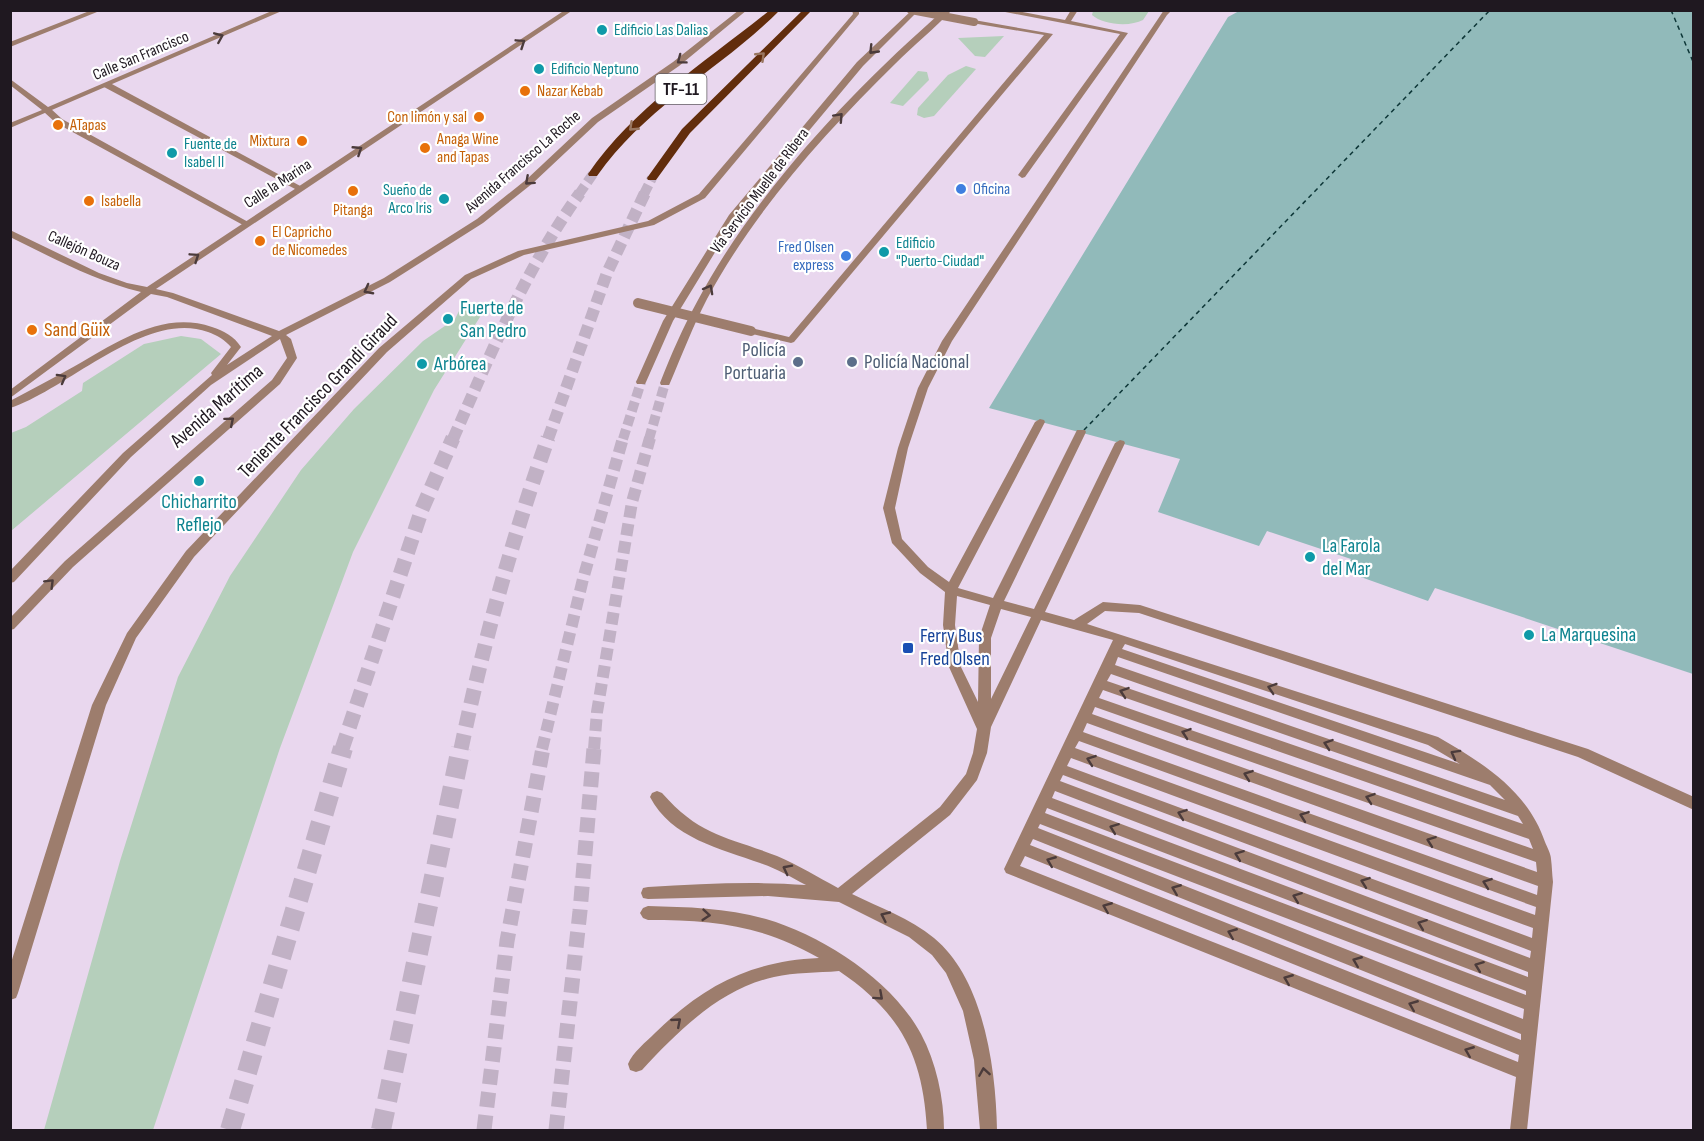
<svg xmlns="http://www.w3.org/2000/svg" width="1704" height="1141" viewBox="0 0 1704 1141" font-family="'Sofia Sans Condensed',sans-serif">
	<rect width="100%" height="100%" fill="#e9d7ee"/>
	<g fill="#b5cfbb">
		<path d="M1093,11v-1l56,1 -6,9c-13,7 -40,5 -51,-5z"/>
		<polygon points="1004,36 985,57 975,56 958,38"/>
		<polygon points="966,66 976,69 934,116 924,118 917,115 918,108 948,75"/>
		<polygon points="918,71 927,72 929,80 903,106 890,103"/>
		<polygon points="461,307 485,309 434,390 353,552 280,748 153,1130 44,1130 120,861 178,677 230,576 301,470 354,409 423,341 455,319"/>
		<polygon points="181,336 201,339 221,354 11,531 11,433 26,427 82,391 83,383 144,344"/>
	</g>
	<polygon fill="#91baba" points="1239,11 1693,11 1693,674 1435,588 1428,601 1344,571 1351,559 1267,531 1259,546 1158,512 1180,459 989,408 1228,17"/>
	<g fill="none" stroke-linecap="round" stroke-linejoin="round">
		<g stroke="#0d3637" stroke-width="1.5" stroke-dasharray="4.5 4" stroke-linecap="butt">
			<polyline points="1671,10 1694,64"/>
			<polyline points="1084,430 1490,10"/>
		</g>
		<g stroke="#c1b1c5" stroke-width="10" stroke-dasharray="10 4.5" stroke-linecap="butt">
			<polyline points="623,439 641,382"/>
			<polyline points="649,439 665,383"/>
		</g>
		<g stroke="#c1b1c5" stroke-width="12" stroke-dasharray="12 6" stroke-linecap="butt">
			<polyline points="542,749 583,579 623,438"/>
			<polyline points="594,749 597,712 632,502 650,438"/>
		</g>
		<g stroke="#c1b1c5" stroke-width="15" stroke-dasharray="15 8" stroke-linecap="butt">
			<polyline points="484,1130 507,941 543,748"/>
			<polyline points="556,1130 580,911 594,748"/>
		</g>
		<g stroke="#c1b1c5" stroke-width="10" stroke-dasharray="10 4.5" stroke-linecap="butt">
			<polyline points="579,194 593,174"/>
			<polyline points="644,194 652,178"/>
		</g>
		<g stroke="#c1b1c5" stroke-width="12" stroke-dasharray="12 6" stroke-linecap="butt">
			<path d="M453,439c37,-84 73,-171 127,-246"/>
			<polyline points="548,439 607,273 645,193"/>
		</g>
		<g stroke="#c1b1c5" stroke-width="15" stroke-dasharray="15 8" stroke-linecap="butt">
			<polyline points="342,749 422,509 453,438"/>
			<path d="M461,749c22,-105 51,-210 87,-311"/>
		</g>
		<g stroke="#c1b1c5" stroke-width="20" stroke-dasharray="20 10" stroke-linecap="butt">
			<polyline points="230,1130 343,748"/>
			<polyline points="381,1130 461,748"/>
		</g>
		<g fill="#9d7d6d" fill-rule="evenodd">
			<path d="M1164,10h8l-5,5 -215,326 -24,47 -20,60 -13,60 7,31 26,28 21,15 86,-160 5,-3 4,1 1,2 -87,166 35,10 84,-168h8l1,2 -82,169 30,8 81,-166 5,-3 4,1 1,2 -80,169 29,8 29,-18 37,3 448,144 106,48v13l-116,-53 -439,-144 -34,-2 -18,13 351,113c45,26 90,54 107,105 2,5 6,12 6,17 1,7 1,15 2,23l-26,248h-17l6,-53 -510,-204 -2,-4 109,-229 -72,-20 -50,107 -4,26 -10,27 -27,35 -98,79c28,14 58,24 82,44 50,41 62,131 63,192h-17l-6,-70 -11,-49 -17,-38 -14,-18 -23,-18 -70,-35 -71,-6 -120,3 -5,-1 -2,-5 2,-5 5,-1c53,-3 106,-6 158,-2 -15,-8 -30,-17 -46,-22 -39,-14 -89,-25 -110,-66l2,-4 5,-2 5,2c39,44 64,43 115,63 21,9 41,21 61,32l102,-81 26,-33 7,-21 4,-24 -28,-62 -6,-42 2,-33 -25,-19 -28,-30 -9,-35 15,-60 20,-60 24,-47zM957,596l33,9 -11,33 -1,64 -17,-35 -6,-42zM1001,609l30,8 -40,82v-61zM1125,644l303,101 32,19 -338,-115zM1118,657l372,128 15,15 -390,-135zM1111,674l407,142 5,8 -416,-143zM1103,690l426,149 4,10 -434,-151zM1095,707l441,155 1,10 -445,-158zM1087,723l451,163 -1,9 -454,-163zM1079,741l457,166 -1,8 -460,-167zM1071,758l462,170 -1,10 -465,-172zM1063,775l468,176 -1,7 -470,-177zM1055,791l473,181v5l-476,-179zM1047,808l479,183v4l-481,-182zM1040,824l484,185 -1,10 -485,-191zM1033,839l488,195v6l-491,-195zM1025,856l494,199 -1,7 -498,-196z"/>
			<path d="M648,906c39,1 80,2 118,13 57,17 126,61 155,115 15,28 23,64 23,96h-17c-4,-74 -26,-117 -88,-159 -22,2 -44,1 -65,6 -54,12 -96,54 -132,93l-6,2 -6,-2 -2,-6c5,-12 18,-22 27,-31 49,-48 96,-72 164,-75 -57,-33 -106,-38 -171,-38l-5,-2 -3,-5 3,-5z"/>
		</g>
		<g fill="#9d7d6d" fill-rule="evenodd">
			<polygon points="852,10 859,10 859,14 705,198 654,225 524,255 471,279 387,352 194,557 136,638 106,705 18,993 16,998 10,1000 10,966 92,705 127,633 186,551 379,348 465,275 518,251 648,221 699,194 853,14"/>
			<polygon points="995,10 1012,10 1065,20 1071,10 1078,10 1071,21 1128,33 1025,177 1022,178 1018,175 1120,34"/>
			<polygon points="974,20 1053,34 794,342 791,343 748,333 748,329 751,328 789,337 1044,35 972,23 971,22"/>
			<polygon points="104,83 110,83 304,188 297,190 104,87"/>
			<polygon points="44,108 50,108 62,119 250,223 243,225 56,123 44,112"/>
		</g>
		<g fill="#9d7d6d" fill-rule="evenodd">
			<polygon points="92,10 102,10 10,47 10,42"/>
			<polygon points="274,10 284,10 10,128 10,123 42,110 10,85 10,79 48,107"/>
			<path d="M565,10h8l-417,279 17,4 106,38 105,-53 93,-59 50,-40 65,-61 81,-56 66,-52h8l-68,56 -81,56 -65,61 -50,40 -93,59 -104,53 5,4 6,19 -17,26 -207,183 -59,62 -4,1v-12l55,-57 207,-181 15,-22 -7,-19 -69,46 -80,72 -117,125 -4,1v-12l113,-118 89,-78 -1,-2 20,-26c-6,-7 -14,-12 -23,-15 -62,-23 -140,57 -198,76v-7c22,-12 44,-23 65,-35 41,-23 87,-56 137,-39 12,4 22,9 29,20l-14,18 45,-29 -105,-39 -16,-3 -141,104v-8l131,-98c-46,-11 -88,-34 -131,-55v-7l89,43 28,10 20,4z"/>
			<polygon points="912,10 919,10 863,66 736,218 673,321 646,382 645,384 637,384 636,382 663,321 729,215 857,62"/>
			<path d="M944,10h8c-18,19 -38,35 -57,54 -71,70 -140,146 -188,235 -14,27 -25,56 -37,84l-1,2h-8l-1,-2c11,-28 23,-56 38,-83 57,-107 155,-211 246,-290z"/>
		</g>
		<g fill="#622d0c" fill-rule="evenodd">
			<path d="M770,10h10c-60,60 -133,95 -183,166h-8l-1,-2c46,-67 119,-113 182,-164z"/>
			<polygon points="803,10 812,10 690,133 656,180 648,180 647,178 682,129"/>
		</g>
		<polyline stroke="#9d7d6d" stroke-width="8" points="911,10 974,22"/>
		<polyline stroke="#9d7d6d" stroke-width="10" points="638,303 751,331"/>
	</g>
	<defs><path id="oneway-chevron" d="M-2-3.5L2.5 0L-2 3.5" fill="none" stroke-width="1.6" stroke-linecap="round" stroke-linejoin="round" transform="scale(1.5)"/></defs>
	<g stroke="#4b3b3b">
		<use href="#oneway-chevron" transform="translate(219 37) rotate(-23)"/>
		<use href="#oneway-chevron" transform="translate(521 43) rotate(-34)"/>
		<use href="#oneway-chevron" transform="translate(873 50) rotate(134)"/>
		<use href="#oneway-chevron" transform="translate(681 60) rotate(143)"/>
		<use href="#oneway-chevron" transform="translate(839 117) rotate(-47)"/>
		<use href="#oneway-chevron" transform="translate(358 150) rotate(-33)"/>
		<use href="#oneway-chevron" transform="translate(529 181) rotate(138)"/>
		<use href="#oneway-chevron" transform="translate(195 257) rotate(-34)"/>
		<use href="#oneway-chevron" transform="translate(709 289) rotate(-61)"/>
		<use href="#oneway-chevron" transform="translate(368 290) rotate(152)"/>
		<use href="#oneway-chevron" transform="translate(62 378) rotate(-29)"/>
		<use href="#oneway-chevron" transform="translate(230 421) rotate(-40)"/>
		<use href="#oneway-chevron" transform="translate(50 583) rotate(-45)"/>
		<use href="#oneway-chevron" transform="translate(1272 688) rotate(-162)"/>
		<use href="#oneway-chevron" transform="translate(1124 692) rotate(-161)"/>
		<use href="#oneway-chevron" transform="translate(1186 733) rotate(-161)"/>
		<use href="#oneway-chevron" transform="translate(1328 744) rotate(-161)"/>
		<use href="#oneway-chevron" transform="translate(1455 754) rotate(-151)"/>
		<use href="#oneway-chevron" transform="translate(1091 760) rotate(-160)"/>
		<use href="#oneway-chevron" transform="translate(1248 775) rotate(-160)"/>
		<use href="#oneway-chevron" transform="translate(1370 798) rotate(-161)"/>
		<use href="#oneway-chevron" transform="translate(1182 814) rotate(-160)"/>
		<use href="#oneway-chevron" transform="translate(1304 816) rotate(-160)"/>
		<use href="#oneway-chevron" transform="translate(1114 828) rotate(-159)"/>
		<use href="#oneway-chevron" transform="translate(1431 841) rotate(-160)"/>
		<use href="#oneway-chevron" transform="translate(1239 855) rotate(-159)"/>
		<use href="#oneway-chevron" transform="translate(1051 861) rotate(-158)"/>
		<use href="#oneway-chevron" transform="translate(787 869) rotate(-153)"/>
		<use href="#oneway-chevron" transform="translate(1365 882) rotate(-160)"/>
		<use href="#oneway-chevron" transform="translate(1487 883) rotate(-160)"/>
		<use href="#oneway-chevron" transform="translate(1176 889) rotate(-158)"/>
		<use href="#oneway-chevron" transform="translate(1297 897) rotate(-159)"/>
		<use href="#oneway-chevron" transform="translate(1107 907) rotate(-158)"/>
		<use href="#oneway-chevron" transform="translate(706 915) rotate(5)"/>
		<use href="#oneway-chevron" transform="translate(885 916) rotate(-155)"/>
		<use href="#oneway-chevron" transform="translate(1422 924) rotate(-159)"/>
		<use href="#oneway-chevron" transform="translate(1232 933) rotate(-158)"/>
		<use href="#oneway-chevron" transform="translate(1357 961) rotate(-158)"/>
		<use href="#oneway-chevron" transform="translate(1479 966) rotate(-159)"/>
		<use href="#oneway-chevron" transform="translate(1288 979) rotate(-158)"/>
		<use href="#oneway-chevron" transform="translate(879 996) rotate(42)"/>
		<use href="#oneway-chevron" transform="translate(1413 1005) rotate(-158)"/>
		<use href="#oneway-chevron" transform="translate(677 1022) rotate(-41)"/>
		<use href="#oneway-chevron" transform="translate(1469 1051) rotate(-158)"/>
		<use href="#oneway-chevron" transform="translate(984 1072) rotate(-99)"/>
	</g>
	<g stroke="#997661">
		<use href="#oneway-chevron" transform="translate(761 56) rotate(-44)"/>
		<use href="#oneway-chevron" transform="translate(633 127) rotate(137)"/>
	</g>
	<g fill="#0f9aa8" stroke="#fff" stroke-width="2">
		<circle cx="602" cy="30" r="6"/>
		<circle cx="539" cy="69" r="6"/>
		<circle cx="172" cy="153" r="6"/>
		<circle cx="444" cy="199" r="6"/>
		<circle cx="884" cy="252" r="6"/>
		<circle cx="448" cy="319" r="6"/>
		<circle cx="422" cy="364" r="6"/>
		<circle cx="199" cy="481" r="6"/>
		<circle cx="1310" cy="557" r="6"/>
		<circle cx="1529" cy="635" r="6"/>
	</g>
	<g fill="#e8710a" stroke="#fff" stroke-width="2">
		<circle cx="525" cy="91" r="6"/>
		<circle cx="479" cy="117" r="6"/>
		<circle cx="58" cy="125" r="6"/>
		<circle cx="302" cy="141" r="6"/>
		<circle cx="425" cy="148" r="6"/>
		<circle cx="353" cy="191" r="6"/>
		<circle cx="89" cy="201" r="6"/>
		<circle cx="260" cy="241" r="6"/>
		<circle cx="32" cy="330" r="6"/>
	</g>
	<g fill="#3f7fe0" stroke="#fff" stroke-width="2">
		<circle cx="961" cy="189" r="6"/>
		<circle cx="846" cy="256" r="6"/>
	</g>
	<g fill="#5c6f8a" stroke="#fff" stroke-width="2">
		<circle cx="798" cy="362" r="6"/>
		<circle cx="852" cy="362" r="6"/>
	</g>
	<rect fill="#1a4fb4" stroke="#fff" stroke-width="2" x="902" y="642" width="12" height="12" rx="3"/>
	<g text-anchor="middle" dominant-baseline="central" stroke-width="4.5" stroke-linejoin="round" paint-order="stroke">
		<g font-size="16" fill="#0d838f" stroke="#fff" text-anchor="start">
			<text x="614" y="30">Edificio Las Dalias</text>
			<text x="551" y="69">Edificio Neptuno</text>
			<text x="184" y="144">Fuente de<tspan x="184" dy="18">Isabel II</tspan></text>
			<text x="432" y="190" text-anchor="end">Sueño de<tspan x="432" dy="18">Arco Iris</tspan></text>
			<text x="896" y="243">Edificio<tspan x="896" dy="18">"Puerto-Ciudad"</tspan></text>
		</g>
		<g font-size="16" fill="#1f1820" stroke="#fff">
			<text transform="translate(141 56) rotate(-23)">Calle San Francisco</text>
			<text transform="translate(523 162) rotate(-41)">Avenida Francisco La Roche</text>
			<text transform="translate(278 184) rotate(-33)">Calle la Marina</text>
			<text transform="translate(760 191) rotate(-53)">Vía Servicio Muelle de Ribera</text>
			<text transform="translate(84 251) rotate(24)">Callejón Bouza</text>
		</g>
		<g font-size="16" fill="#c56008" stroke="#fff" text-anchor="start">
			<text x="537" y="91">Nazar Kebab</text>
			<text x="467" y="117" text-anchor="end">Con limón y sal</text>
			<text x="70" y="125">ATapas</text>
			<text x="437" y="139">Anaga Wine<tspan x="437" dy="18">and Tapas</tspan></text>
			<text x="290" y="141" text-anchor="end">Mixtura</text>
			<text x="101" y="201">Isabella</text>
			<text x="353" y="210" text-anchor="middle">Pitanga</text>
			<text x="272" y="232">El Capricho<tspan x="272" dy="18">de Nicomedes</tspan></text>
		</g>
		<g font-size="16" fill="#366cbe" stroke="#fff" text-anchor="start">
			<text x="973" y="189">Oficina</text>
			<text x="834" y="247" text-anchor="end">Fred Olsen<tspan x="834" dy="18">express</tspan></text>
		</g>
		<rect fill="#fff" stroke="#625d63" stroke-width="1.5" x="655.5" y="74" width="51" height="30" rx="4.5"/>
		<g font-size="18" font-weight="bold" fill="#1f1820">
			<text x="681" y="89">TF-11</text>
		</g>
		<g font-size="20" fill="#0d838f" stroke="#fff" text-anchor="start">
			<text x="460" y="308">Fuerte de<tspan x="460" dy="23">San Pedro</tspan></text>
			<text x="434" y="364">Arbórea</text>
			<text x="199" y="502" text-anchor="middle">Chicharrito<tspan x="199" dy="23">Reflejo</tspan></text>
			<text x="1322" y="546">La Farola<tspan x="1322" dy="23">del Mar</tspan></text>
			<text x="1541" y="635">La Marquesina</text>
		</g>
		<g font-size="20" fill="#c56008" stroke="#fff" text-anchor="start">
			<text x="44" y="330">Sand Güix</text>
		</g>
		<g font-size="20" fill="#4e5e75" stroke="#fff" text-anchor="end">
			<text x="786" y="350">Policía<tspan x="786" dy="23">Portuaria</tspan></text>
			<text x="864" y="362" text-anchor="start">Policía Nacional</text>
		</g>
		<g font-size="20" fill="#1f1820" stroke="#fff">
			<text transform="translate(318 396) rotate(-46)">Teniente Francisco Grandi Giraud</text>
			<text transform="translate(217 406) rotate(-41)">Avenida Marítima</text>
		</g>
		<g font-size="20" fill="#164399" stroke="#fff" text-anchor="start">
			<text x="920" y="636">Ferry Bus<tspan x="920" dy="23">Fred Olsen</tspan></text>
		</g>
	</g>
	<rect width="1704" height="1141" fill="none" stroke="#1f1820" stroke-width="24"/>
</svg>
